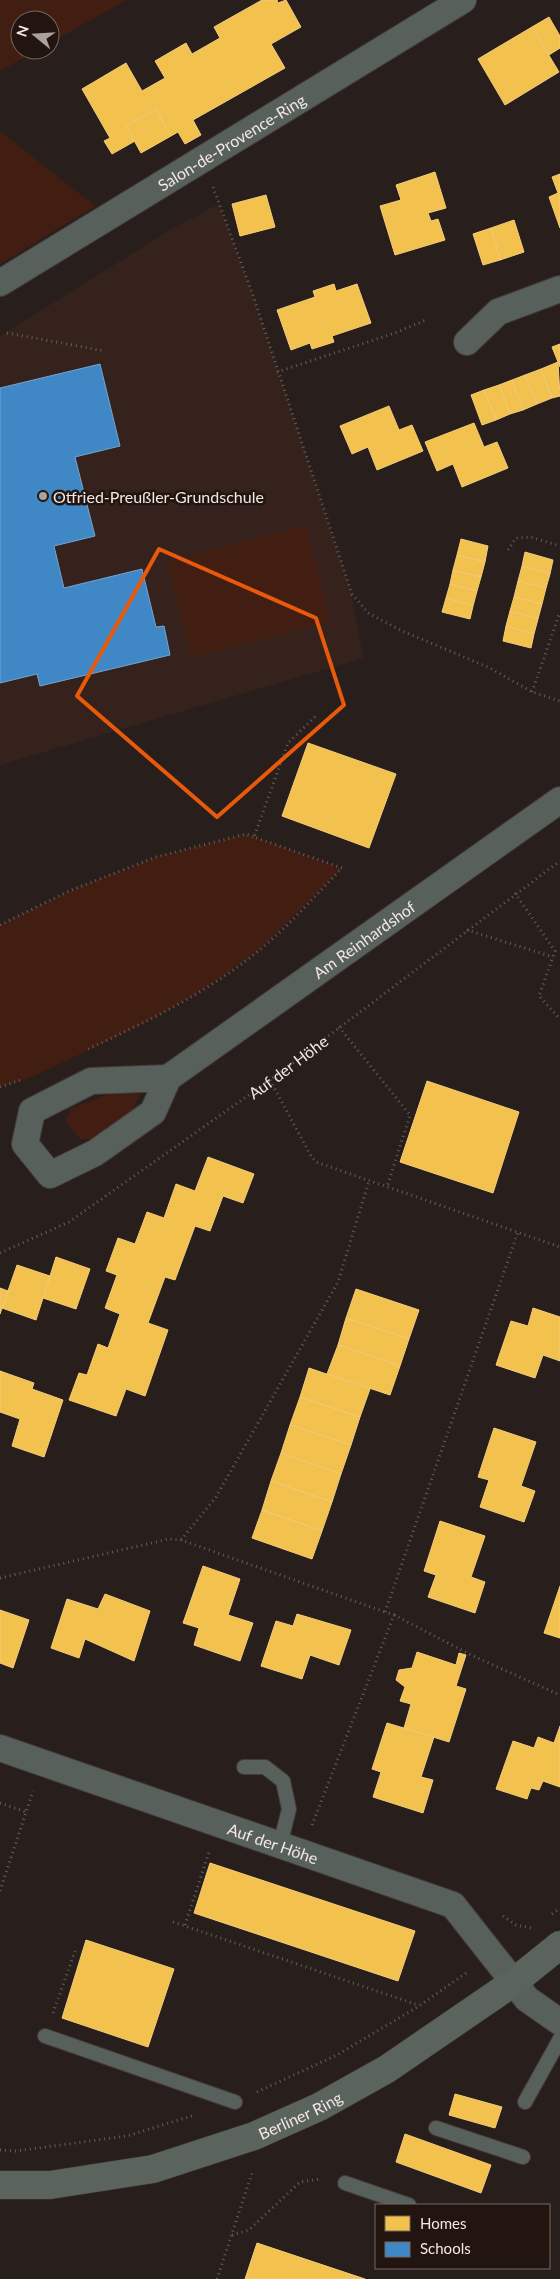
<svg xmlns="http://www.w3.org/2000/svg" width="560" height="2279" viewBox="0 0 560 2279" font-family="Lato,sans-serif">
	<rect width="100%" height="100%" fill="#281f1c"/>
	<polygon fill="#36221c" points="219,204 253,295 352,594 363,658 0,765 0,336 175,227"/>
	<g fill="#421d12">
		<polygon points="0,0 127,0 50,43 50,20 20,20 20,50 37,50 0,71"/>
		<polygon points="0,131 95,206 0,264"/>
		<polygon points="306,525 331,621 192,657 167,562"/>
		<polygon points="246,834 342,868 256,953 201,991 149,1021 32,1077 0,1087 0,925 69,891 156,857"/>
		<polygon points="143,1087 131,1113 94,1139 80,1139 65,1121 72,1108 109,1094"/>
	</g>
	<g fill="#f2c14e" stroke="#f2cc7b">
		<polygon points="262,0 277,0 278,3 286,0 301,27 271,44 285,68 193,120 201,135 185,144 178,132 171,136 156,109 126,126 135,141 112,154 104,141 110,138 82,89 126,63 142,91 165,78 155,61 186,43 192,54 220,38 214,27"/>
		<polygon points="549,17 560,36 560,48 549,55 532,27"/>
		<polygon points="532,27 559,72 505,105 478,59"/>
		<polygon points="156,109 171,136 141,153 126,126"/>
		<polygon points="435,172 446,208 428,213 431,221 438,219 445,240 395,255 380,206 401,200 396,185"/>
		<polygon points="560,174 560,228 549,197 558,193 552,177"/>
		<polygon points="266,195 275,227 240,236 232,204"/>
		<polygon points="514,220 524,252 500,260 491,228"/>
		<polygon points="491,228 500,260 483,265 473,234"/>
		<polygon points="334,284 336,291 357,284 371,323 332,336 334,342 312,349 310,343 291,350 277,310 315,297 313,291"/>
		<polygon points="560,344 560,367 552,347"/>
		<polygon points="558,362 560,396 552,398 541,369"/>
		<polygon points="541,369 552,398 537,404 525,375"/>
		<polygon points="525,375 537,404 523,410 512,380"/>
		<polygon points="512,380 523,410 510,414 499,385"/>
		<polygon points="499,385 510,414 496,420 484,390"/>
		<polygon points="484,390 496,420 482,425 471,395"/>
		<polygon points="389,406 399,430 412,425 423,451 377,470 368,447 352,454 340,426"/>
		<polygon points="474,423 484,447 497,442 508,468 462,487 453,464 437,471 425,442"/>
		<polygon points="461,539 488,546 485,562 457,555"/>
		<polygon points="525,552 553,560 550,574 522,566"/>
		<polygon points="457,555 485,562 481,577 453,570"/>
		<polygon points="522,566 550,574 546,588 518,581"/>
		<polygon points="453,570 481,577 477,591 450,584"/>
		<polygon points="518,581 546,588 542,604 514,597"/>
		<polygon points="450,584 477,591 473,606 446,598"/>
		<polygon points="514,597 542,604 538,619 510,611"/>
		<polygon points="446,598 473,606 470,619 442,612"/>
		<polygon points="510,611 538,619 534,634 506,626"/>
		<polygon points="506,626 534,634 531,648 503,641"/>
		<polygon points="308,743 396,774 369,848 282,816"/>
		<polygon points="427,1081 519,1112 493,1193 400,1162"/>
		<polygon points="208,1157 254,1174 243,1203 223,1196 210,1231 195,1226 175,1280 165,1277 148,1323 168,1330 145,1396 126,1389 116,1416 69,1400 79,1373 87,1375 98,1344 108,1348 120,1314 105,1308 117,1275 106,1271 118,1238 135,1244 147,1212 164,1218 176,1184 195,1191"/>
		<polygon points="56,1257 90,1269 76,1309 43,1298"/>
		<polygon points="17,1265 50,1276 36,1320 2,1308"/>
		<polygon points="0,1288 8,1291 0,1314"/>
		<polygon points="356,1289 419,1310 409,1339 346,1318"/>
		<polygon points="533,1308 560,1317 560,1361 543,1355 535,1378 496,1365 511,1321 528,1326"/>
		<polygon points="346,1318 409,1339 400,1366 338,1345"/>
		<polygon points="338,1345 400,1366 390,1395 327,1374"/>
		<polygon points="309,1368 370,1389 360,1417 300,1397"/>
		<polygon points="0,1371 34,1383 32,1389 63,1400 44,1457 12,1446 20,1419 0,1412"/>
		<polygon points="300,1397 360,1417 351,1445 290,1425"/>
		<polygon points="290,1425 351,1445 341,1474 281,1453"/>
		<polygon points="494,1428 536,1442 521,1486 535,1491 524,1522 480,1507 489,1480 478,1477"/>
		<polygon points="281,1453 341,1474 332,1502 271,1481"/>
		<polygon points="271,1481 332,1502 322,1531 262,1510"/>
		<polygon points="262,1510 322,1531 312,1559 252,1538"/>
		<polygon points="440,1521 485,1536 471,1577 485,1582 475,1613 428,1597 436,1575 424,1571"/>
		<polygon points="203,1566 240,1579 228,1615 253,1623 240,1661 194,1645 199,1628 183,1623"/>
		<polygon points="560,1586 560,1638 544,1633"/>
		<polygon points="105,1594 150,1611 134,1661 85,1639 79,1658 51,1648 67,1599 98,1609"/>
		<polygon points="0,1610 29,1620 13,1668 0,1663"/>
		<polygon points="297,1614 351,1630 339,1665 310,1655 302,1679 261,1666 276,1621 293,1626"/>
		<polygon points="417,1652 456,1665 459,1653 466,1655 456,1686 466,1689 449,1742 404,1728 411,1704 400,1701 405,1687 396,1680 399,1670 412,1668"/>
		<polygon points="387,1723 434,1737 421,1777 433,1780 423,1813 373,1797 381,1772 372,1769"/>
		<polygon points="560,1726 560,1787 543,1781 539,1790 531,1788 527,1799 496,1789 513,1741 534,1748 538,1737 554,1743"/>
		<polygon points="210,1863 415,1931 398,1981 194,1913"/>
		<polygon points="86,1940 174,1969 148,2047 62,2018"/>
		<polygon points="455,2094 502,2107 495,2128 449,2115"/>
		<polygon points="405,2134 491,2165 481,2193 396,2162"/>
		<polygon points="257,2243 365,2279 245,2279"/>
	</g>
	<polygon fill="#3f88c5" stroke="#75a4ce" points="100,364 120,446 75,457 95,536 54,546 64,588 142,569 156,627 164,626 170,655 40,686 37,674 0,683 0,388"/>
	<g fill="none" stroke-linecap="round" stroke-linejoin="round">
		<g stroke="#433c39" stroke-width="16">
			<g id="lane">
				<polyline points="244,1767 265,1767 283,1781 289,1809 280,1845"/>
				<polyline points="45,2036 235,2102"/>
				<polyline points="525,2102 560,2039"/>
				<polyline points="436,2128 523,2157"/>
				<polyline points="345,2183 409,2205"/>
			</g>
		</g>
		<g stroke="#433c39" stroke-width="28">
			<g id="street">
				<path id="s2" d="M0,283l463,-283"/>
				<polyline points="467,342 498,312 560,289"/>
				<path id="s3" d="M168,1078l-77,3 -59,30 -7,33 25,31 45,-22 58,-41 15,-34 392,-278"/>
				<path id="s4" d="M0,1748l453,157 74,94 33,23"/>
			</g>
		</g>
		<g stroke="#433c39" stroke-width="29">
			<g id="secondary">
				<path id="s5" d="M0,2185h50l103,-16 101,-33 65,-29 68,-38 127,-87 46,-37"/>
			</g>
		</g>
		<g stroke="#5f605d" stroke-width="3" stroke-dasharray="1 4" stroke-linecap="butt">
			<polyline points="213,187 253,295 352,594 368,613 400,630 490,668 532,692 560,701"/>
			<polyline points="7,333 105,351"/>
			<polyline points="277,372 395,333 426,320"/>
			<polyline points="508,550 516,538 531,537 560,546"/>
			<polyline points="532,692 560,612"/>
			<polyline points="515,893 555,951 539,996 560,1019"/>
			<polyline points="0,925 69,891 156,857 246,834 254,837"/>
			<polyline points="467,930 553,957"/>
			<polyline points="339,1027 410,1115 387,1187"/>
			<path d="M88,1049c58,-27 117,-55 168,-96 31,-25 58,-56 86,-85l-88,-31 34,-94 30,-29"/>
			<polyline points="270,1080 311,1156 316,1162 560,1247"/>
			<polyline points="0,1087 21,1080"/>
			<path id="s1" d="M0,1253l69,-31 201,-142 290,-219"/>
			<polyline points="181,1540 216,1497 338,1282 369,1181"/>
			<polyline points="0,1578 169,1539 181,1540 385,1612"/>
			<polyline points="394,1615 473,1656 560,1695"/>
			<polyline points="0,1803 26,1812"/>
			<polyline points="312,1825 394,1615 385,1612 518,1232"/>
			<polyline points="0,1891 33,1791"/>
			<polyline points="552,1914 560,1908"/>
			<polyline points="503,1916 516,1925 531,1928"/>
			<polyline points="173,1922 418,2005"/>
			<polyline points="185,1925 209,1852"/>
			<polyline points="53,2013 75,1951"/>
			<polyline points="257,2092 337,2055 419,2006 469,1971"/>
			<polyline points="0,2150 16,2151 127,2136 195,2115"/>
			<polyline points="232,2235 249,2230 300,2182 321,2179"/>
			<polyline points="217,2279 253,2170"/>
		</g>
		<use href="#lane" stroke="#58605b" stroke-width="14"/>
		<use href="#street" stroke="#58605b" stroke-width="26"/>
		<use href="#secondary" stroke="#5b635d" stroke-width="28"/>
	</g>
	<path fill="none" stroke="#e8590c" stroke-width="4" stroke-linejoin="round" d="M159,549l157,69 28,87 -127,112 -140,-121z"/>
	<circle fill="#aba19e" stroke="#22140f" stroke-width="2" cx="43" cy="496" r="5"/>
	<g text-anchor="middle" dominant-baseline="central" stroke-width="5" stroke-linejoin="round" paint-order="stroke">
		<g font-size="16" fill="#f2e7e4" stroke="#22140f">
			<text stroke="none"><textPath href="#s2" startOffset="271">Salon-de-Provence-Ring</textPath></text>
			<text stroke="none"><textPath href="#s3" startOffset="615">Am Reinhardshof</textPath></text>
			<text stroke="none"><textPath href="#s1" startOffset="344">Auf der Höhe</textPath></text>
			<text stroke="none"><textPath href="#s4" startOffset="289">Auf der Höhe</textPath></text>
			<text stroke="none"><textPath href="#s5" startOffset="311">Berliner Ring</textPath></text>
		</g>
		<g font-size="16" fill="#f2e7e4" stroke="#22140f" text-anchor="start">
			<text x="53" y="496">Otfried-Preußler-Grundschule</text>
		</g>
	</g>
	<rect x="375" y="2204" width="175" height="65" fill="#22140f" stroke="#756864"/>
	<rect x="385" y="2216" width="25" height="15" fill="#f2c14e" stroke="#756864"/>
	<text x="420" y="2229" font-size="15" fill="#f2e7e4">Homes</text>
	<rect x="385" y="2242" width="25" height="15" fill="#3f88c5" stroke="#756864"/>
	<text x="420" y="2254" font-size="15" fill="#f2e7e4">Schools</text>
	<g transform="translate(35 35) rotate(288)"><circle r="24" fill="#22140f" stroke="#756864"/>
	<path d="M0-4L9 19L0 12L-9 19Z" fill="#aba19e"/>
	<text y="-8" font-size="14" font-weight="bold" text-anchor="middle" fill="#f2e7e4">N</text>
	</g>
</svg>
